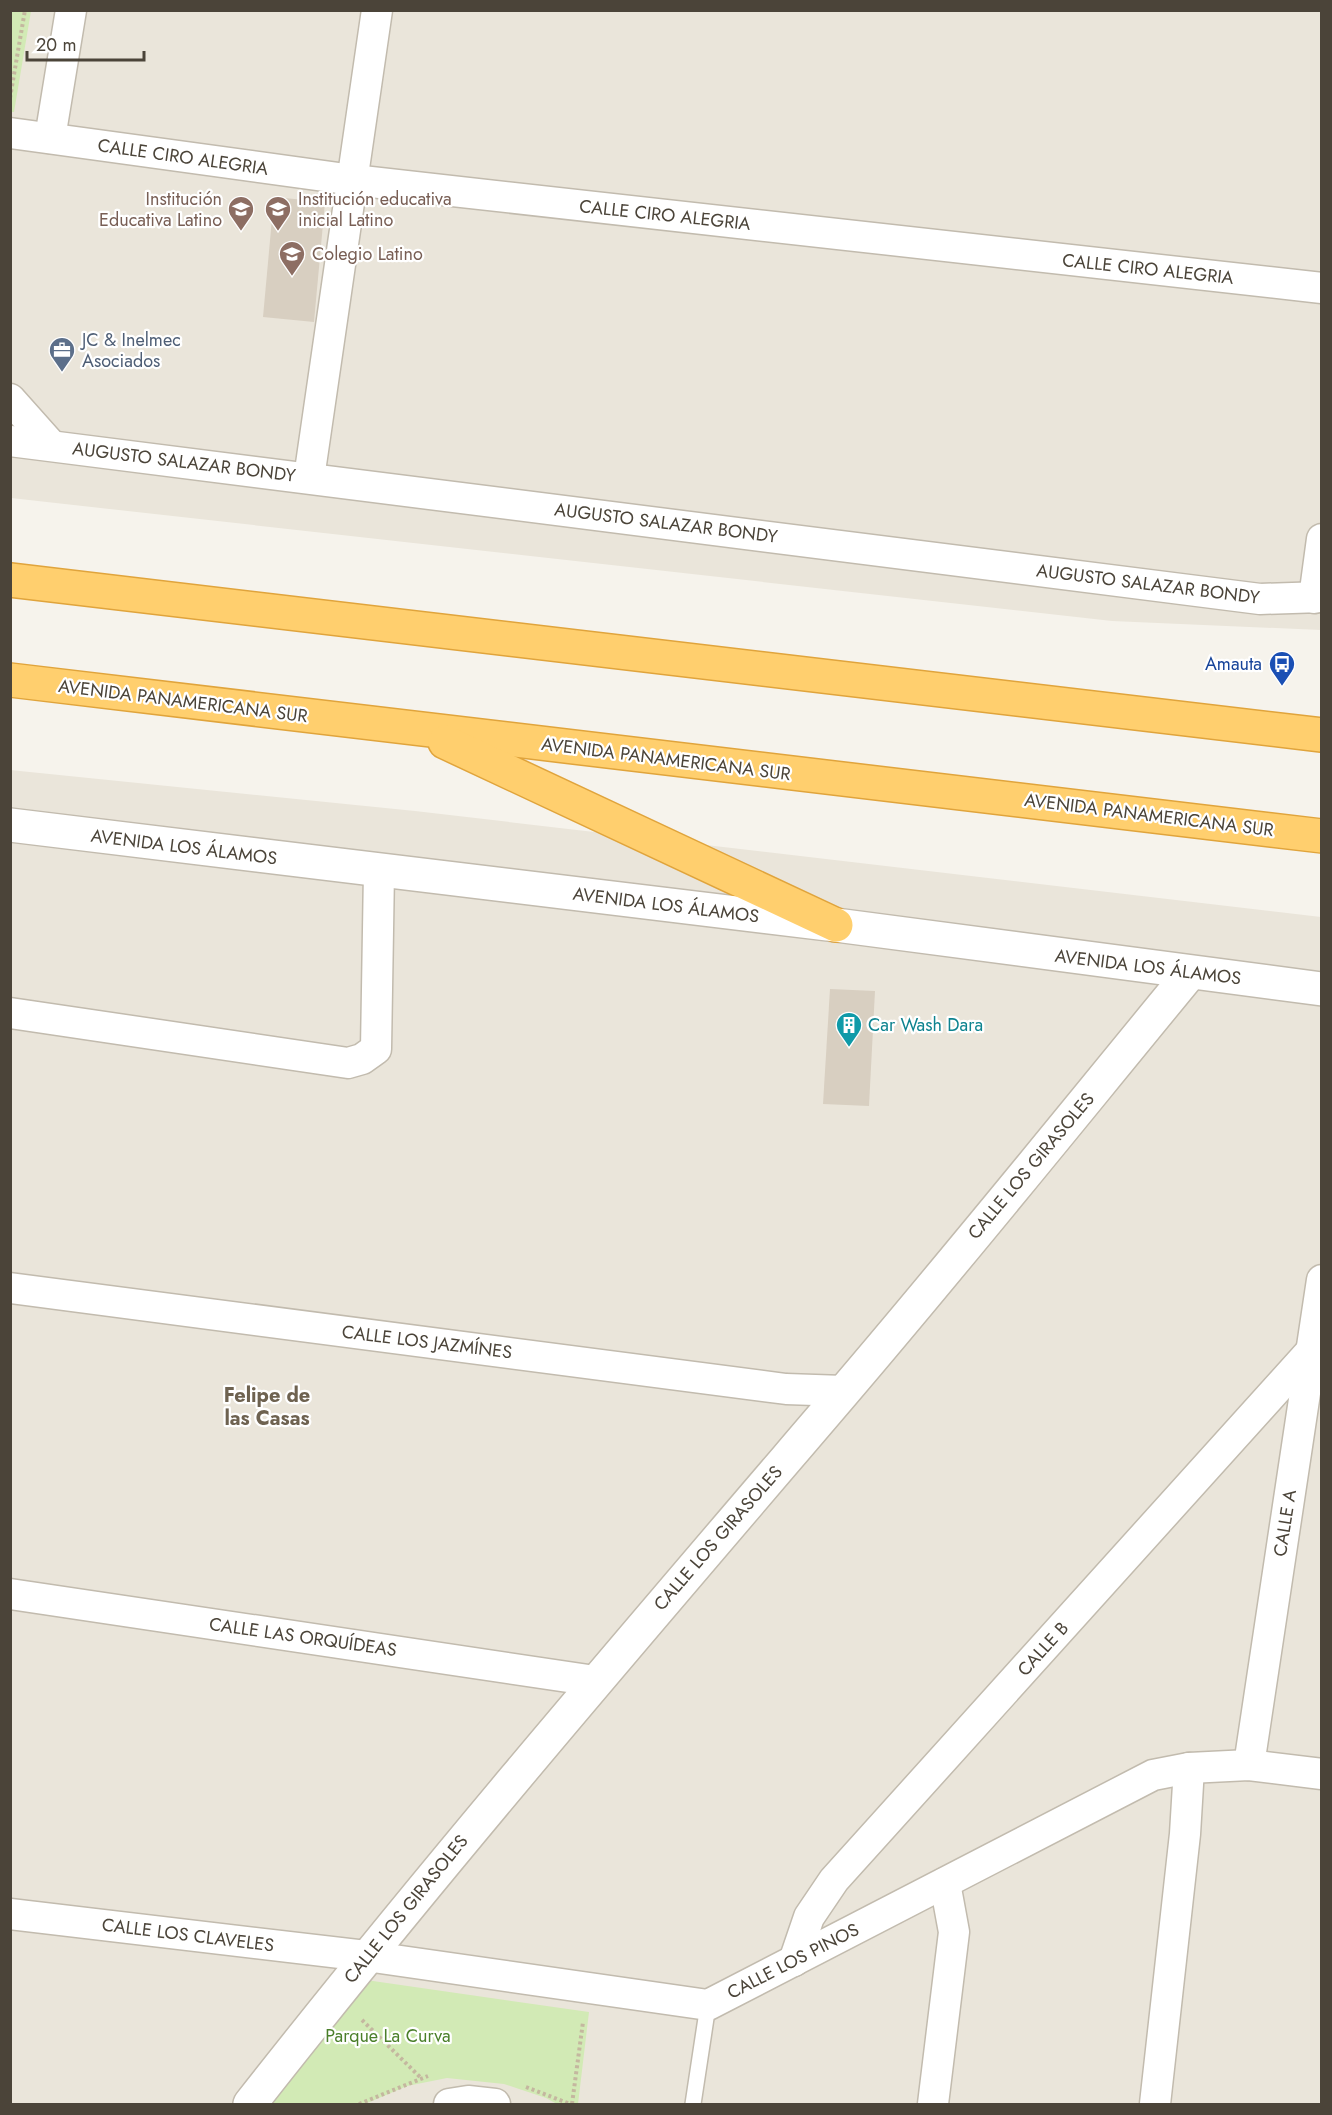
<svg xmlns="http://www.w3.org/2000/svg" width="1332" height="2115" viewBox="0 0 1332 2115" font-family="Jost,sans-serif">
	<rect width="100%" height="100%" fill="#f6f3ec"/>
	<g fill="#eae5da">
		<polygon points="11,11 1321,11 1321,630 1112,621 11,498"/>
		<polygon points="10,770 415,811 1321,917 1321,2104 11,2104"/>
	</g>
	<g fill="#d2eab5">
		<polygon points="10,11 31,11 14,112 10,112"/>
		<polygon points="366,1980 589,2012 578,2104 557,2104 546,2098 504,2084 447,2078 407,2086 365,2104 263,2104"/>
	</g>
	<g fill="#d8cfc1">
		<polygon points="274,197 325,202 314,322 263,317"/>
		<polygon points="830,989 875,991 869,1106 823,1104"/>
	</g>
	<g fill="none" stroke-linecap="round" stroke-linejoin="round">
		<g stroke="#c2bbae" stroke-width="18">
			<polyline id="service" points="693,2104 708,2005"/>
		</g>
		<g stroke="#c2bbae" stroke-width="33">
			<g id="minor">
				<polyline points="10,133 353,180 1322,288"/>
				<polyline points="50,138 71,10"/>
				<polyline points="10,399 51,445"/>
				<polyline points="10,441 1260,599 1322,597"/>
				<polyline points="309,478 377,10"/>
				<polyline points="1314,598 1322,539"/>
				<polyline points="10,1013 348,1063 362,1059 376,1049 379,871"/>
				<polyline points="10,1288 786,1389 844,1391"/>
				<polyline points="10,1594 595,1681"/>
				<polyline points="1249,1765 1322,1280"/>
				<polyline points="10,1914 366,1956 708,2005 1153,1775 1189,1768 1249,1765 1322,1774"/>
				<polyline points="794,1961 809,1917 834,1880 1312,1350"/>
				<polyline points="449,2104 468,2101 495,2104"/>
				<polyline points="933,2104 954,1932 945,1883"/>
				<polyline points="1155,2104 1185,1834 1189,1768"/>
			</g>
		</g>
		<g stroke="#c2bbae" stroke-width="36">
			<g id="tertiary">
				<polyline points="10,825 836,925 1322,989"/>
				<path d="M250,2104c190,-242 391,-475 591,-709 119,-139 233,-281 349,-422"/>
			</g>
		</g>
		<g stroke="#e0a43c" stroke-width="36">
			<g id="motorway">
				<polyline points="10,580 1322,735"/>
				<polyline points="10,680 1322,836"/>
				<polyline points="445,742 836,925"/>
			</g>
		</g>
		<g stroke="#c4b79f" stroke-width="4" stroke-dasharray="3 3" stroke-linecap="butt">
			<polyline points="10,98 25,10"/>
			<polyline points="362,2020 420,2077"/>
			<polyline points="526,2087 570,2104"/>
			<polyline points="359,2104 428,2076"/>
			<polyline points="572,2104 583,2022"/>
		</g>
		<use href="#service" stroke="#fff" stroke-width="15"/>
		<use href="#minor" stroke="#fff" stroke-width="30"/>
		<use href="#tertiary" stroke="#fff" stroke-width="33"/>
		<use href="#motorway" stroke="#ffcf6e" stroke-width="33"/>
	</g>
	<defs>
		<g id="school-pin" transform="scale(1.35)"><path d="M0 17L-7.5 6A9.5 9.5 0 1 1 7.5 6Z" fill="#8d6e63" stroke="#fff"/><path d="M0-5L7-2L0 1L-7-2ZM-4 1L0 2.5L4 1V4Q0 6-4 4Z" fill="#fff"/></g>
		<g id="university-pin" transform="scale(1.35)"><path d="M0 17L-7.5 6A9.5 9.5 0 1 1 7.5 6Z" fill="#8d6e63" stroke="#fff"/><path d="M0-5L7-2L0 1L-7-2ZM-4 1L0 2.5L4 1V4Q0 6-4 4Z" fill="#fff"/></g>
		<g id="office-pin" transform="scale(1.35)"><path d="M0 17L-7.5 6A9.5 9.5 0 1 1 7.5 6Z" fill="#5c6f8a" stroke="#fff"/><path d="M-6-3h4V-5.5h4V-3h4V5H-6ZM-1-4.5V-3h2v-1.5ZM-6 0V1H6V0Z" fill="#fff"/></g>
		<g id="bus-pin" transform="scale(1.35)"><path d="M0 17L-7.5 6A9.5 9.5 0 1 1 7.5 6Z" fill="#1a4fb4" stroke="#fff"/><path d="M-5-6H5V4H4V6H2V4H-2V6H-4V4H-5ZM-3.5-4V0h7V-4ZM-3.5 1.2v1.5H-2V1.2ZM2 1.2v1.5H3.5V1.2Z" fill="#fff"/></g>
		<g id="building-pin" transform="scale(1.35)"><path d="M0 17L-7.5 6A9.5 9.5 0 1 1 7.5 6Z" fill="#0f9aa8" stroke="#fff"/><path d="M-4-6H4V6H1V3H-1V6H-4ZM-2.5-4.3h1.7v1.8h-1.7ZM.8-4.3h1.7v1.8H.8ZM-2.5-1h1.7V.8h-1.7ZM.8-1h1.7V.8H.8Z" fill="#fff"/></g>
	</defs>
	<g fill-rule="evenodd">
		<use href="#school-pin" x="241" y="209"/>
		<use href="#school-pin" x="278" y="209"/>
		<use href="#university-pin" x="292" y="254"/>
		<use href="#office-pin" x="62" y="350"/>
		<use href="#bus-pin" x="1282" y="664"/>
		<use href="#building-pin" x="849" y="1025"/>
	</g>
	<g text-anchor="middle" dominant-baseline="central" stroke-width="4.5" stroke-linejoin="round" paint-order="stroke">
		<g font-size="18" fill="#4b4439" stroke="#fff">
			<text transform="translate(183 157) rotate(8)">CALLE CIRO ALEGRIA</text>
			<text transform="translate(665 215) rotate(6)">CALLE CIRO ALEGRIA</text>
			<text transform="translate(1148 269) rotate(6)">CALLE CIRO ALEGRIA</text>
			<text transform="translate(184 462) rotate(7)">AUGUSTO SALAZAR BONDY</text>
			<text transform="translate(666 523) rotate(7)">AUGUSTO SALAZAR BONDY</text>
			<text transform="translate(1148 584) rotate(7)">AUGUSTO SALAZAR BONDY</text>
			<text transform="translate(183 701) rotate(7)">AVENIDA PANAMERICANA SUR</text>
			<text transform="translate(666 759) rotate(7)">AVENIDA PANAMERICANA SUR</text>
			<text transform="translate(1149 815) rotate(7)">AVENIDA PANAMERICANA SUR</text>
			<text transform="translate(184 847) rotate(7)">AVENIDA LOS ÁLAMOS</text>
			<text transform="translate(666 905) rotate(7)">AVENIDA LOS ÁLAMOS</text>
			<text transform="translate(1148 967) rotate(7)">AVENIDA LOS ÁLAMOS</text>
			<text transform="translate(1031 1166) rotate(-50)">CALLE LOS GIRASOLES</text>
			<text transform="translate(427 1342) rotate(7)">CALLE LOS JAZMÍNES</text>
			<text transform="translate(1285 1523) rotate(-81)">CALLE A</text>
			<text transform="translate(718 1538) rotate(-49)">CALLE LOS GIRASOLES</text>
			<text transform="translate(303 1637) rotate(8)">CALLE LAS ORQUÍDEAS</text>
			<text transform="translate(1043 1649) rotate(-48)">CALLE B</text>
			<text transform="translate(406 1909) rotate(-51)">CALLE LOS GIRASOLES</text>
			<text transform="translate(188 1935) rotate(7)">CALLE LOS CLAVELES</text>
			<text transform="translate(793 1961) rotate(-27)">CALLE LOS PINOS</text>
		</g>
		<g font-size="18" fill="#785e54" stroke="#fff" text-anchor="start">
			<text x="222" y="199" text-anchor="end">Institución<tspan x="222" dy="21">Educativa Latino</tspan></text>
			<text x="298" y="199">Institución educativa<tspan x="298" dy="21">inicial Latino</tspan></text>
			<text x="312" y="254">Colegio Latino</text>
		</g>
		<g font-size="18" fill="#4e5e75" stroke="#fff" text-anchor="start">
			<text x="82" y="340">JC &amp; Inelmec<tspan x="82" dy="21">Asociados</tspan></text>
		</g>
		<g font-size="18" fill="#164399" stroke="#fff" text-anchor="end">
			<text x="1262" y="664">Amauta</text>
		</g>
		<g font-size="18" fill="#0d838f" stroke="#fff" text-anchor="start">
			<text x="868" y="1025">Car Wash Dara</text>
		</g>
		<g font-size="18" fill="#4a7f2a" stroke="#fff">
			<text x="388" y="2036">Parque La Curva</text>
		</g>
		<g font-size="20" font-weight="bold" fill="#6e6250" stroke="#fff">
			<text x="267" y="1395">Felipe de<tspan x="267" dy="23">las Casas</tspan></text>
		</g>
	</g>
	<rect width="1332" height="2115" fill="none" stroke="#4b4439" stroke-width="24"/>
	<path d="M27 51v9h117v-9" fill="none" stroke="#4b4439" stroke-width="3"/>
	<text x="36" y="51" font-size="18" fill="#4b4439" stroke="#ffffff" stroke-width="4.5" paint-order="stroke">20 m</text>
</svg>
